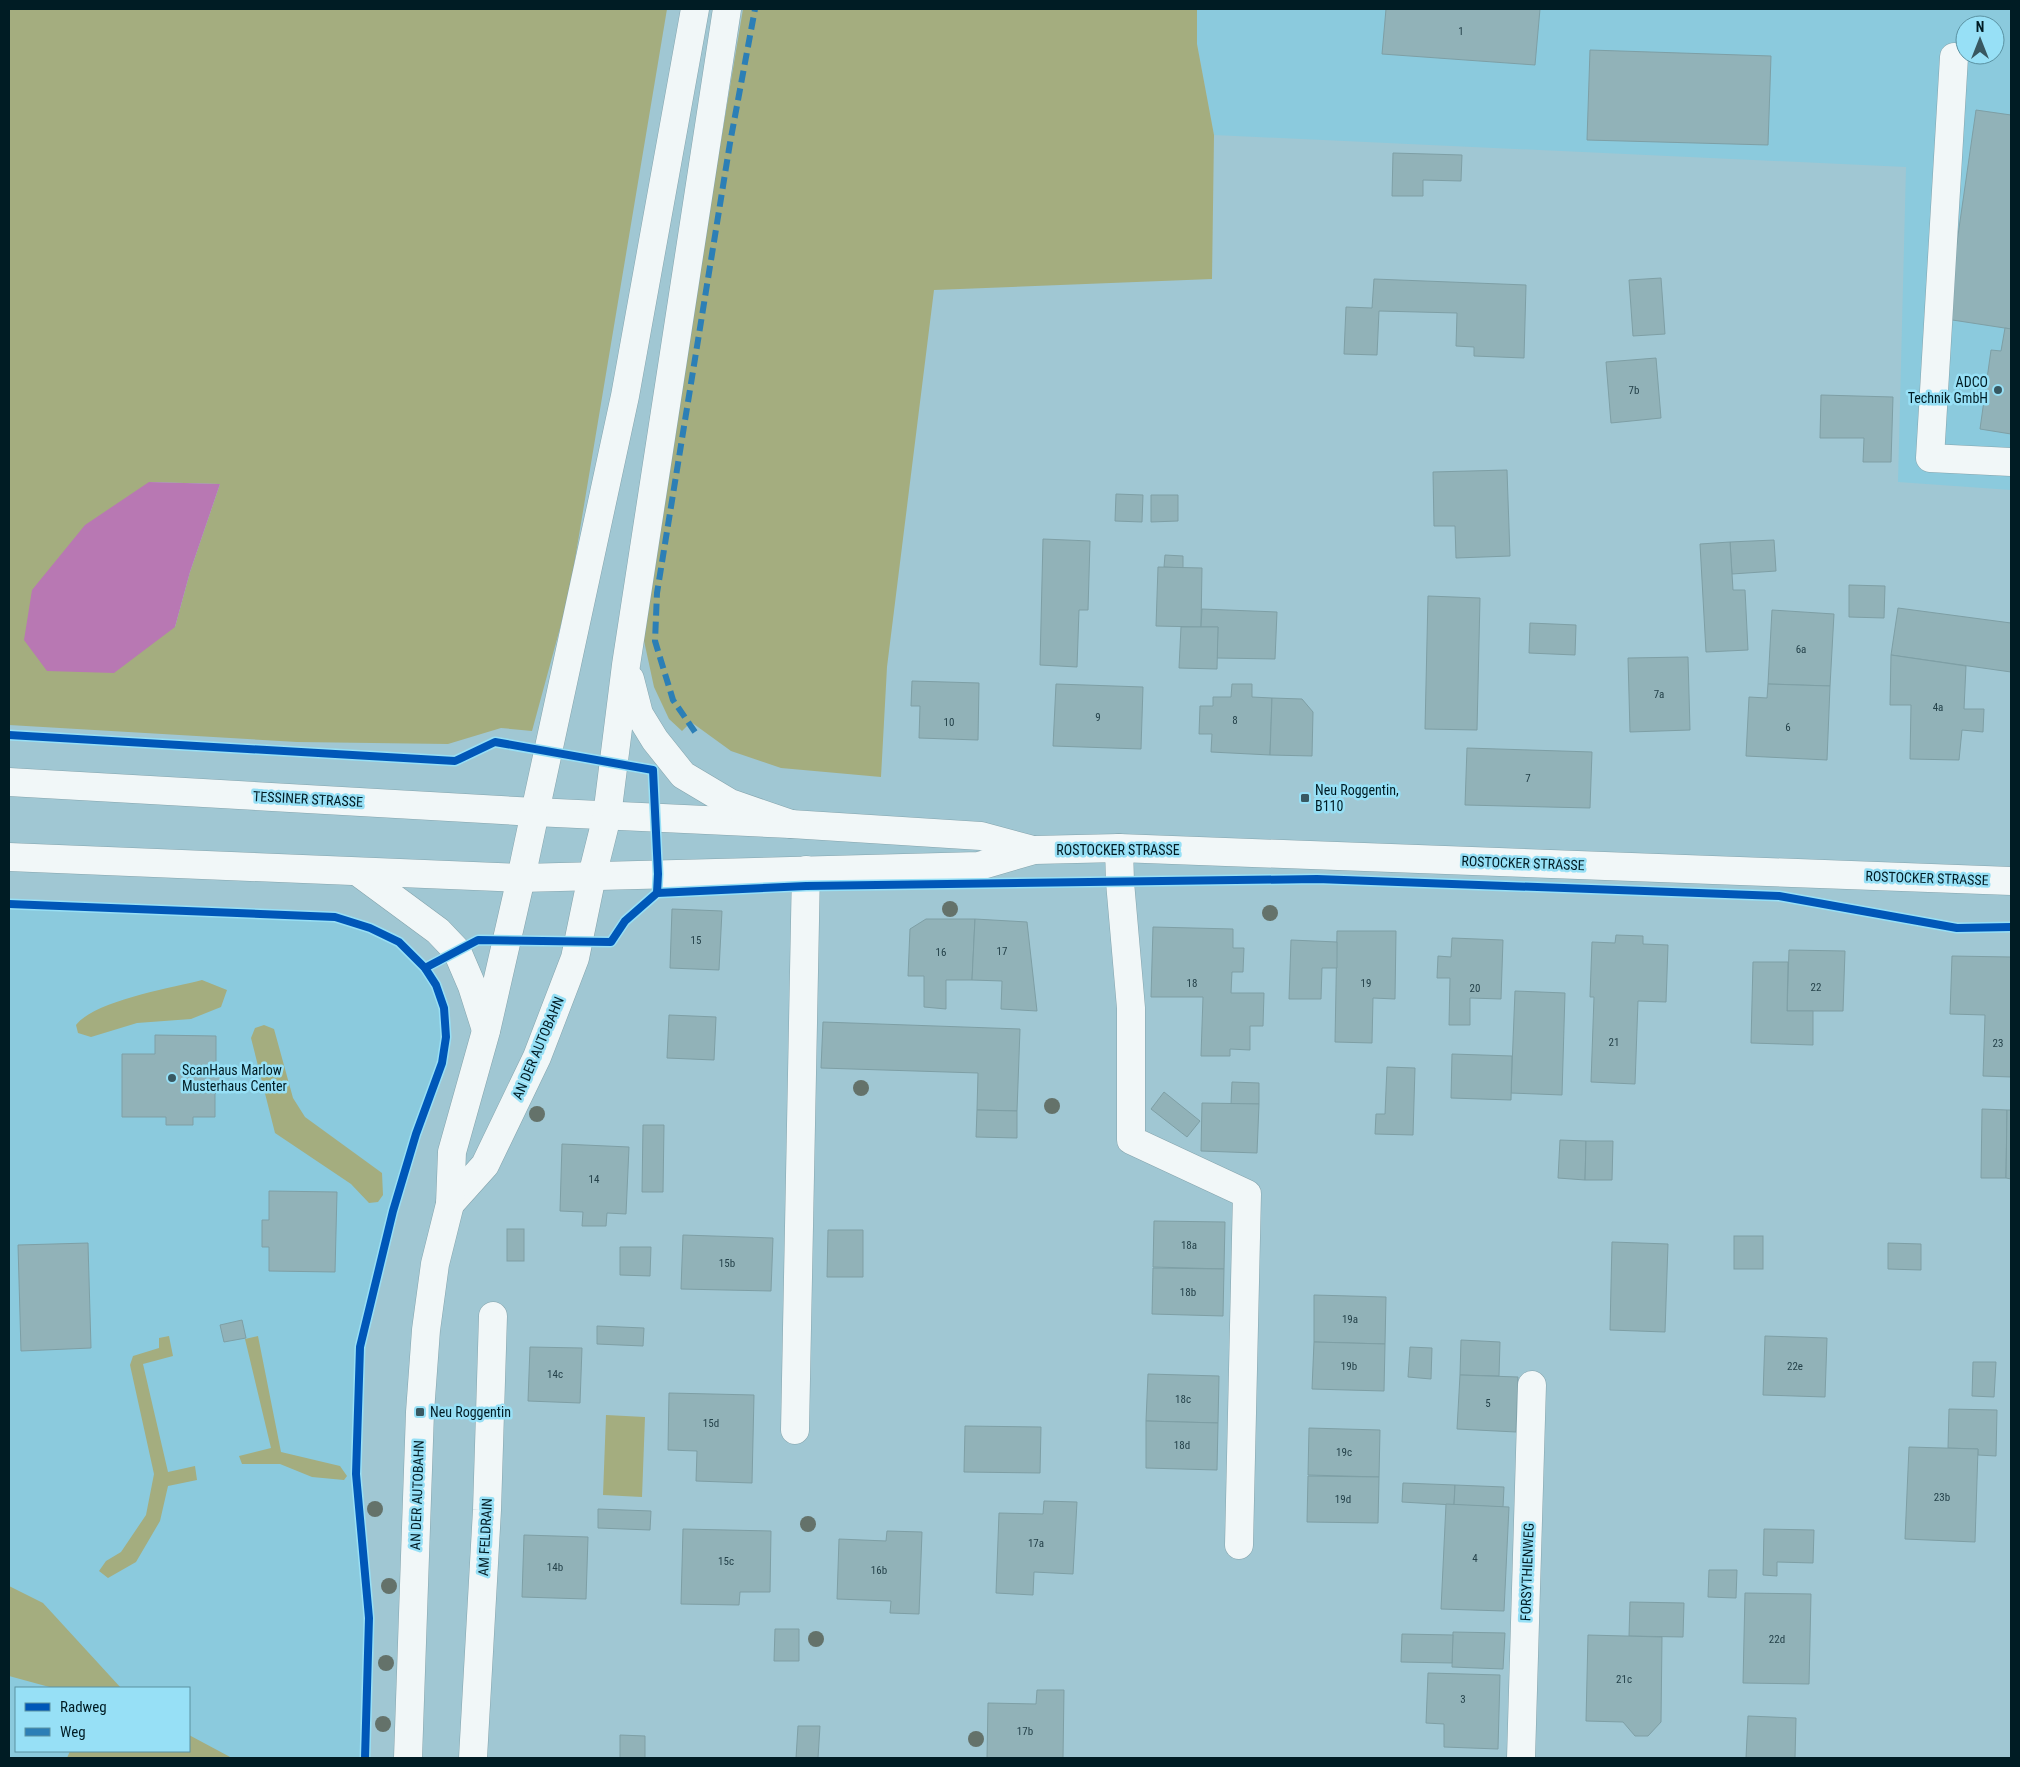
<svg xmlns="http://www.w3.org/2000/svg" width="2020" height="1767" viewBox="0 0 2020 1767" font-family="'Roboto Condensed',sans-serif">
	<rect width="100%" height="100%" fill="#a0c7d3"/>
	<g fill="#8bcadd" fill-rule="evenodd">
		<path d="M1197,9h814v481l-113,-8 8,-315 -692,-32 -17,-91zM1965,25h30v30h-30z"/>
		<path d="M9,907l325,13 35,10 29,14 25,26 11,16 8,23 1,28 -3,26 -25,70 -24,78 -33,136 -4,127 13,145 -5,139h-353zM16,1688h173v63h-173z"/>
	</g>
	<g fill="#a4ad7f" fill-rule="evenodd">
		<path d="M9,9h658l-98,586 -37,136 -31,-3 -53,16 -151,-2 -288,-17zM149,482l71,2 -30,88 -15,55z"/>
		<polygon points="743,9 1197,9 1197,44 1214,135 1212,279 934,290 887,667 881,777 781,768 731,751 691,722 682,731 669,719 654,687 643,636 654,542"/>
		<path d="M202,980l25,10 -6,17 -30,12 -54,4 -46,14 -13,-4 -2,-8c18,-24 95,-37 126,-45z"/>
		<polygon points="264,1025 274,1029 293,1098 305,1117 382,1173 383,1195 378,1202 369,1203 351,1184 275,1133 251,1038 255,1028"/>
		<polygon points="169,1336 173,1356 143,1364 168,1472 195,1466 197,1480 168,1486 160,1521 136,1562 108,1578 99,1571 106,1561 121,1552 146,1515 154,1474 130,1365 133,1356 159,1348 159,1338"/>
		<polygon points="258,1336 281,1452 340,1466 347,1476 344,1480 312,1477 280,1464 242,1464 239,1456 271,1448 245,1339"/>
		<polygon points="606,1415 645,1417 642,1497 603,1495"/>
		<polygon points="9,1586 43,1603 121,1688 53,1688 9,1676"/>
		<polygon points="189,1735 232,1758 67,1758 70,1751 189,1751"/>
	</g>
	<polygon fill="#b878b3" points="149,482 220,484 190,572 175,627 114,673 47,671 24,640 32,590 85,525"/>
	<g fill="#91b2b8" stroke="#7e9fa5">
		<polygon points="1386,9 1540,9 1535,65 1382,54"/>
		<polygon points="1590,50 1771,56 1768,145 1587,140"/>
		<polygon points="1976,110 2011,115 2011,329 1946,319"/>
		<polygon points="1393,153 1462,155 1461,181 1423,180 1423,196 1392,196"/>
		<polygon points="1661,278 1665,334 1633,336 1629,280"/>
		<polygon points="1374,279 1526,285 1524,358 1474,356 1474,347 1456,346 1457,313 1379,311 1377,355 1344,354 1346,307 1372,308"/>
		<polygon points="2005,328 2011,329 2011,434 1980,429 1991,350 2001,351"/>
		<polygon points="1656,358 1661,418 1611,423 1606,362"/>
		<polygon points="1821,395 1893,397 1891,462 1863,462 1864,438 1820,438"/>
		<polygon points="1507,470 1510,556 1456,558 1455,526 1434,526 1433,472"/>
		<polygon points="1116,494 1143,495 1142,522 1115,521"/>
		<polygon points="1151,495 1178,495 1178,521 1151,522"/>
		<polygon points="1043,539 1090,541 1088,610 1079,610 1077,667 1040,665"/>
		<polygon points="1774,540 1776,571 1732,574 1730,542"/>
		<polygon points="1730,542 1733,590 1745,590 1748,650 1706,652 1700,544"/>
		<polygon points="1165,555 1183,556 1183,568 1164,567"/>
		<polygon points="1158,567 1202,568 1201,627 1156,626"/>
		<polygon points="1849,585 1885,586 1884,618 1849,617"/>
		<polygon points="1428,596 1480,598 1477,730 1425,729"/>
		<polygon points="1898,608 2011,623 2011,672 1891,655"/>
		<polygon points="1202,609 1277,612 1275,659 1217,658 1218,627 1201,627"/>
		<polygon points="1772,610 1834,614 1830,686 1768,684"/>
		<polygon points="1530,623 1576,625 1575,655 1529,653"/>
		<polygon points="1181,627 1218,627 1217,669 1179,668"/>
		<polygon points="1891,655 1966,666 1964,709 1984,709 1983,732 1962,730 1959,760 1910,759 1911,705 1890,705"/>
		<polygon points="1688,657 1690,730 1630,732 1628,658"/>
		<polygon points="912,681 979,683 978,740 919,738 920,706 911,706"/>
		<polygon points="1056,684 1143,687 1141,749 1053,746"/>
		<polygon points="1232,684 1252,684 1252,697 1272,698 1270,755 1211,752 1212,734 1199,734 1200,706 1213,706 1213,697 1231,697"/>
		<polygon points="1768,684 1830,686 1827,760 1746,756 1749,697 1767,698"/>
		<polygon points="1272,698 1302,699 1313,712 1312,756 1270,755"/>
		<polygon points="1467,748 1592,752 1590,808 1465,805"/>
		<polygon points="672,909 722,911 719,970 670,968"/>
		<polygon points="926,919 975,919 972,980 946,980 946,1009 924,1007 924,976 908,976 910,929"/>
		<polygon points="975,919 1027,922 1037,1011 1001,1009 1002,981 972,980"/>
		<polygon points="1153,927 1233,929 1233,948 1244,948 1243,972 1232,972 1231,993 1264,993 1263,1026 1250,1026 1250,1050 1230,1049 1230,1056 1201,1056 1203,997 1151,997"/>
		<polygon points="1337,931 1396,931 1395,999 1373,998 1372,1043 1335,1042"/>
		<polygon points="1616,935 1643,936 1643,944 1668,945 1666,1002 1638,1001 1635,1084 1591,1082 1594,997 1590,997 1592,942 1615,943"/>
		<polygon points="1452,938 1503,940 1501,999 1470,998 1470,1025 1449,1025 1450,978 1437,978 1438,956 1451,957"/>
		<polygon points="1291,940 1337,942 1337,968 1322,968 1321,999 1289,999"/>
		<polygon points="1789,950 1845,951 1843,1011 1787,1011"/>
		<polygon points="1952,956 2011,957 2011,1077 1983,1076 1985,1015 1950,1014"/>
		<polygon points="1753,962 1788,962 1787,1011 1813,1011 1813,1045 1751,1043"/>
		<polygon points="1515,991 1565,993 1562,1095 1511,1093"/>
		<polygon points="669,1015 716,1017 714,1060 667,1058"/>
		<polygon points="823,1022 1020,1029 1017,1111 977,1110 978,1073 821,1068"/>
		<polygon points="155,1035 216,1036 216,1066 221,1069 221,1087 215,1094 215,1117 193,1117 193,1125 166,1125 166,1117 122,1117 122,1054 155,1054"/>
		<polygon points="1452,1054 1512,1056 1511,1100 1451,1098"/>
		<polygon points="1387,1067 1415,1068 1413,1135 1375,1134 1376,1114 1385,1114"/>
		<polygon points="1232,1082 1259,1083 1259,1104 1231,1104"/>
		<polygon points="1164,1092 1200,1121 1187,1137 1151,1109"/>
		<polygon points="1202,1103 1259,1104 1257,1153 1201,1151"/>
		<polygon points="1982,1109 2007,1110 2006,1178 1981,1178"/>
		<polygon points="977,1110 1017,1111 1017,1138 976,1137"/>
		<polygon points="2007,1110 2011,1110 2011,1179 2006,1178"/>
		<polygon points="643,1125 664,1125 663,1192 642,1192"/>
		<polygon points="1560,1140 1586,1141 1585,1180 1558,1178"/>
		<polygon points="1586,1141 1613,1141 1612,1180 1585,1180"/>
		<polygon points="562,1144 629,1147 626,1214 607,1213 606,1226 582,1226 583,1212 560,1211"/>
		<polygon points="269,1191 337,1192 335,1272 269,1271 269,1247 262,1247 262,1220 269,1220"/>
		<polygon points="1154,1221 1225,1222 1224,1269 1153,1267"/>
		<rect x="507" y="1229" width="17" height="32"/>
		<polygon points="828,1230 863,1230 863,1277 827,1277"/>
		<polygon points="683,1235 773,1238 771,1291 681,1289"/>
		<rect x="1734" y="1236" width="29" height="33"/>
		<polygon points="1612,1242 1668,1244 1665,1332 1610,1330"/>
		<polygon points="88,1243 91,1348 21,1351 18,1245"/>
		<polygon points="1888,1243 1921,1244 1921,1270 1888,1269"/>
		<polygon points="620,1247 651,1247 650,1276 620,1275"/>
		<polygon points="1153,1268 1224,1269 1223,1316 1152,1314"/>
		<polygon points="1314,1295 1386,1297 1385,1344 1314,1342"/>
		<polygon points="242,1320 246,1338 224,1342 220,1325"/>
		<polygon points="597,1326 644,1328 643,1346 597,1344"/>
		<polygon points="1765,1336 1827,1338 1825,1397 1763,1395"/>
		<polygon points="1461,1340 1500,1342 1499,1376 1460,1375"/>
		<polygon points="1314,1342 1385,1344 1384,1391 1312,1389"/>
		<polygon points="530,1347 582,1348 580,1403 528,1401"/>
		<polygon points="1410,1347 1432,1348 1431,1379 1408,1377"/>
		<polygon points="1973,1362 1996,1362 1994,1397 1972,1396"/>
		<polygon points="1148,1374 1219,1376 1218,1423 1146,1421"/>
		<polygon points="1460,1375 1518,1377 1516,1432 1457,1429"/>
		<polygon points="669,1393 754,1395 752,1483 696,1481 697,1451 668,1450"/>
		<polygon points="1949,1409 1997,1410 1996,1456 1978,1455 1978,1449 1948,1448"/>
		<polygon points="1146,1421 1218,1423 1217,1470 1146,1468"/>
		<polygon points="965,1426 1041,1427 1040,1473 964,1472"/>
		<polygon points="1309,1428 1380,1430 1379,1477 1308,1475"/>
		<polygon points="1909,1447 1978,1449 1975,1542 1905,1539"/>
		<polygon points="1308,1476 1379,1477 1378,1523 1307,1522"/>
		<polygon points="1403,1483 1455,1485 1454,1505 1402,1502"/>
		<polygon points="1455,1485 1504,1487 1503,1507 1454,1505"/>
		<polygon points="1044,1501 1077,1502 1073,1574 1034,1572 1033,1595 996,1593 999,1513 1043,1514"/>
		<polygon points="1446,1504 1509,1507 1504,1611 1441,1609"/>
		<polygon points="598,1509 651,1511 650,1530 598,1528"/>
		<polygon points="683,1529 771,1531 770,1592 740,1592 739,1605 681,1604"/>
		<polygon points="1764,1529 1814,1530 1813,1563 1777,1562 1777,1576 1763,1575"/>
		<polygon points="887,1531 922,1532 919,1614 890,1613 891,1601 837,1599 839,1539 886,1541"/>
		<polygon points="524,1535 588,1537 586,1599 522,1597"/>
		<polygon points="1709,1570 1737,1570 1736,1598 1708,1597"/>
		<polygon points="1745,1593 1811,1594 1809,1684 1743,1683"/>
		<polygon points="1630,1602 1684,1603 1683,1637 1629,1636"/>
		<polygon points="775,1629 799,1629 799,1661 774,1661"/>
		<polygon points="1453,1632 1505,1633 1503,1669 1452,1667"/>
		<polygon points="1402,1634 1453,1635 1452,1663 1401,1662"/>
		<polygon points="1588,1635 1662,1637 1661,1722 1648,1736 1635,1736 1623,1722 1586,1721"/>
		<polygon points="1428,1673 1500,1675 1498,1749 1444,1747 1444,1724 1426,1723"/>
		<polygon points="1037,1690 1064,1690 1063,1758 987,1758 988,1703 1036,1704"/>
		<polygon points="1748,1716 1796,1718 1795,1758 1746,1758"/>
		<polygon points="798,1726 820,1726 818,1758 796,1758"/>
		<polygon points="620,1735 645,1736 645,1758 620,1758"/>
	</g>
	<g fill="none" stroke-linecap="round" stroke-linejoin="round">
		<g stroke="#84a4ad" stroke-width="29">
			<g id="minor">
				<polyline points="1954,57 1930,458 2011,462"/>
				<polyline points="1119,848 1120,882 1131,1008 1131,1140 1247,1194 1239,1545"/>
				<polyline points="358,872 438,931 457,951 472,986 486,1030"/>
				<polyline points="450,1204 485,1165 537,1057 575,958 592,876"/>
				<polyline points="795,1430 806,870"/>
				<polyline points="408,1758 420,1412 426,1330 435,1264 450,1204 452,1152 486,1031 521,878"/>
				<polyline points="473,1758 487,1510 493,1316"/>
				<polyline points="1521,1758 1532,1385"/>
			</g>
		</g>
		<g stroke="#84a4ad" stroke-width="29">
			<g id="major">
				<polyline points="9,782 535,812 791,824 981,836 1033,850"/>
				<polyline points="9,857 521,878 979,866 1034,850 1119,848 2011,881"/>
				<polyline points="592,876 607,816"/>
				<polyline points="521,878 535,812"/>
			</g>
		</g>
		<g stroke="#84a4ad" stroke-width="29">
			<g id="highway">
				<polyline points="630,679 639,714 655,740 683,775 730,803 791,824"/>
				<polyline points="535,812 625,396 695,9"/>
				<polyline points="607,816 626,665 727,9"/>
			</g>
		</g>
		<use href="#minor" stroke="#f1f7f8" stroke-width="28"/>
		<use href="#major" stroke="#f1f7f8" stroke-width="28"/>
		<use href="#highway" stroke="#f1f7f8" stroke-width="28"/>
		<polyline stroke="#2c7fb6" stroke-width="6" stroke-dasharray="12 6" stroke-linecap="butt" points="695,732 673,700 655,641 657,593 730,143 755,9"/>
		<g stroke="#97e0f6" stroke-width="11">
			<g id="cycleway">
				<polyline points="9,735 455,761 495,742 653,770 658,874 657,893"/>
				<polyline points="9,904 335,917 370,928 399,942 425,968 436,985 444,1008 446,1037 442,1063 416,1134 393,1211 360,1347 356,1474 369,1618 365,1758"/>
				<polyline points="425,968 478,940 611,942 625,921 657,893 806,886 1317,879 1779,896 1957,928 2011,927"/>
			</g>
		</g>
		<use href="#cycleway" stroke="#0057b8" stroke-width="8"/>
	</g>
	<g fill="#64726a">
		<circle cx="950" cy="909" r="8"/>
		<circle cx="1270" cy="913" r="8"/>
		<circle cx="861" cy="1088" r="8"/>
		<circle cx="1052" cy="1106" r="8"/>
		<circle cx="537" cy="1114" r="8"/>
		<circle cx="375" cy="1509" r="8"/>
		<circle cx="808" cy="1524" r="8"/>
		<circle cx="389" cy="1586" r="8"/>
		<circle cx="816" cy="1639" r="8"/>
		<circle cx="386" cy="1663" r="8"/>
		<circle cx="383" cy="1724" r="8"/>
		<circle cx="976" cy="1739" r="8"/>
	</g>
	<g fill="#385861" stroke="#97e0f6" stroke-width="2">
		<circle cx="1998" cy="390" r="5"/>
		<rect x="1300" y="793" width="10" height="10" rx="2.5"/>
		<circle cx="172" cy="1078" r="5"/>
		<rect x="415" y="1407" width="10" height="10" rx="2.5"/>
	</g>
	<g text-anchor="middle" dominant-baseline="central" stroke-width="5" stroke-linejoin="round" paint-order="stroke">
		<g font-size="11" fill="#25424a">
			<text x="1461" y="31">1</text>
			<text x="1634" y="390">7b</text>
			<text x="1801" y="649">6a</text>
			<text x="1659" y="694">7a</text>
			<text x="1938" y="707">4a</text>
			<text x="1098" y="717">9</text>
			<text x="1235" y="720">8</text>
			<text x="949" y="722">10</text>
			<text x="1788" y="727">6</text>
			<text x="1528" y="778">7</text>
			<text x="696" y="940">15</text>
			<text x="1002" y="951">17</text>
			<text x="941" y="952">16</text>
			<text x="1192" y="983">18</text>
			<text x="1366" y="983">19</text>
			<text x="1816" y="987">22</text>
			<text x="1475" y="988">20</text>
			<text x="1614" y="1042">21</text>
			<text x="1998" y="1043">23</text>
			<text x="594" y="1179">14</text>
			<text x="1189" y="1245">18a</text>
			<text x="727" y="1263">15b</text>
			<text x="1188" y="1292">18b</text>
			<text x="1350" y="1319">19a</text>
			<text x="1349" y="1366">19b</text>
			<text x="1795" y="1366">22e</text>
			<text x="555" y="1374">14c</text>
			<text x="1183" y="1399">18c</text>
			<text x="1488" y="1403">5</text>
			<text x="711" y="1423">15d</text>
			<text x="1182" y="1445">18d</text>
			<text x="1344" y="1452">19c</text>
			<text x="1942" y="1497">23b</text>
			<text x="1343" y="1499">19d</text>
			<text x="1036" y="1543">17a</text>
			<text x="1475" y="1558">4</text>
			<text x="726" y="1561">15c</text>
			<text x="555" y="1567">14b</text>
			<text x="879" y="1570">16b</text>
			<text x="1777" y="1639">22d</text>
			<text x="1624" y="1679">21c</text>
			<text x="1463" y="1699">3</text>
			<text x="1025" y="1731">17b</text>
		</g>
		<g font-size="14" fill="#001c24" stroke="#97e0f6" text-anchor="start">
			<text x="1988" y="382" text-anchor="end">ADCO<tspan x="1988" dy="16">Technik GmbH</tspan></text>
			<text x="1315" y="790">Neu Roggentin,<tspan x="1315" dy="16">B110</tspan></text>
			<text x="182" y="1070">ScanHaus Marlow<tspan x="182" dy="16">Musterhaus Center</tspan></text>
			<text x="430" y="1412">Neu Roggentin</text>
		</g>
		<g font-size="14" fill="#001c24" stroke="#97e0f6">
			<text transform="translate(308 799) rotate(3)">TESSINER STRASSE</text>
			<text x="1118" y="850">ROSTOCKER STRASSE</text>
			<text transform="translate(1523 863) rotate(2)">ROSTOCKER STRASSE</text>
			<text transform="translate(1927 878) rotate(2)">ROSTOCKER STRASSE</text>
			<text transform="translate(538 1048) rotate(-67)">AN DER AUTOBAHN</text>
			<text transform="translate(417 1495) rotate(-88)">AN DER AUTOBAHN</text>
			<text transform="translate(485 1537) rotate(-87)">AM FELDRAIN</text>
			<text transform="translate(1527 1572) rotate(-88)">FORSYTHIENWEG</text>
		</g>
	</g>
	<rect width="2020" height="1767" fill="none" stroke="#001c24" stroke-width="20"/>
	<rect x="15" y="1687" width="175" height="65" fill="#97e0f6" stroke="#5b92a2"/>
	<rect x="25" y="1703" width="25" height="8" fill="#0057b8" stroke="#5b92a2"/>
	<text x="60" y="1712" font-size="15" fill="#001c24">Radweg</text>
	<rect x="25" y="1728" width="25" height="8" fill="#2c7fb6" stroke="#5b92a2"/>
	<text x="60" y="1737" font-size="15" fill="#001c24">Weg</text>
	<g transform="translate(1980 40)"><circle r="24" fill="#97e0f6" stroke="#5b92a2"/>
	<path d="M0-4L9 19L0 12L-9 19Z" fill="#385861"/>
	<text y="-8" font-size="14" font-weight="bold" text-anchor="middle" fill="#001c24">N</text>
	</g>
</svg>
